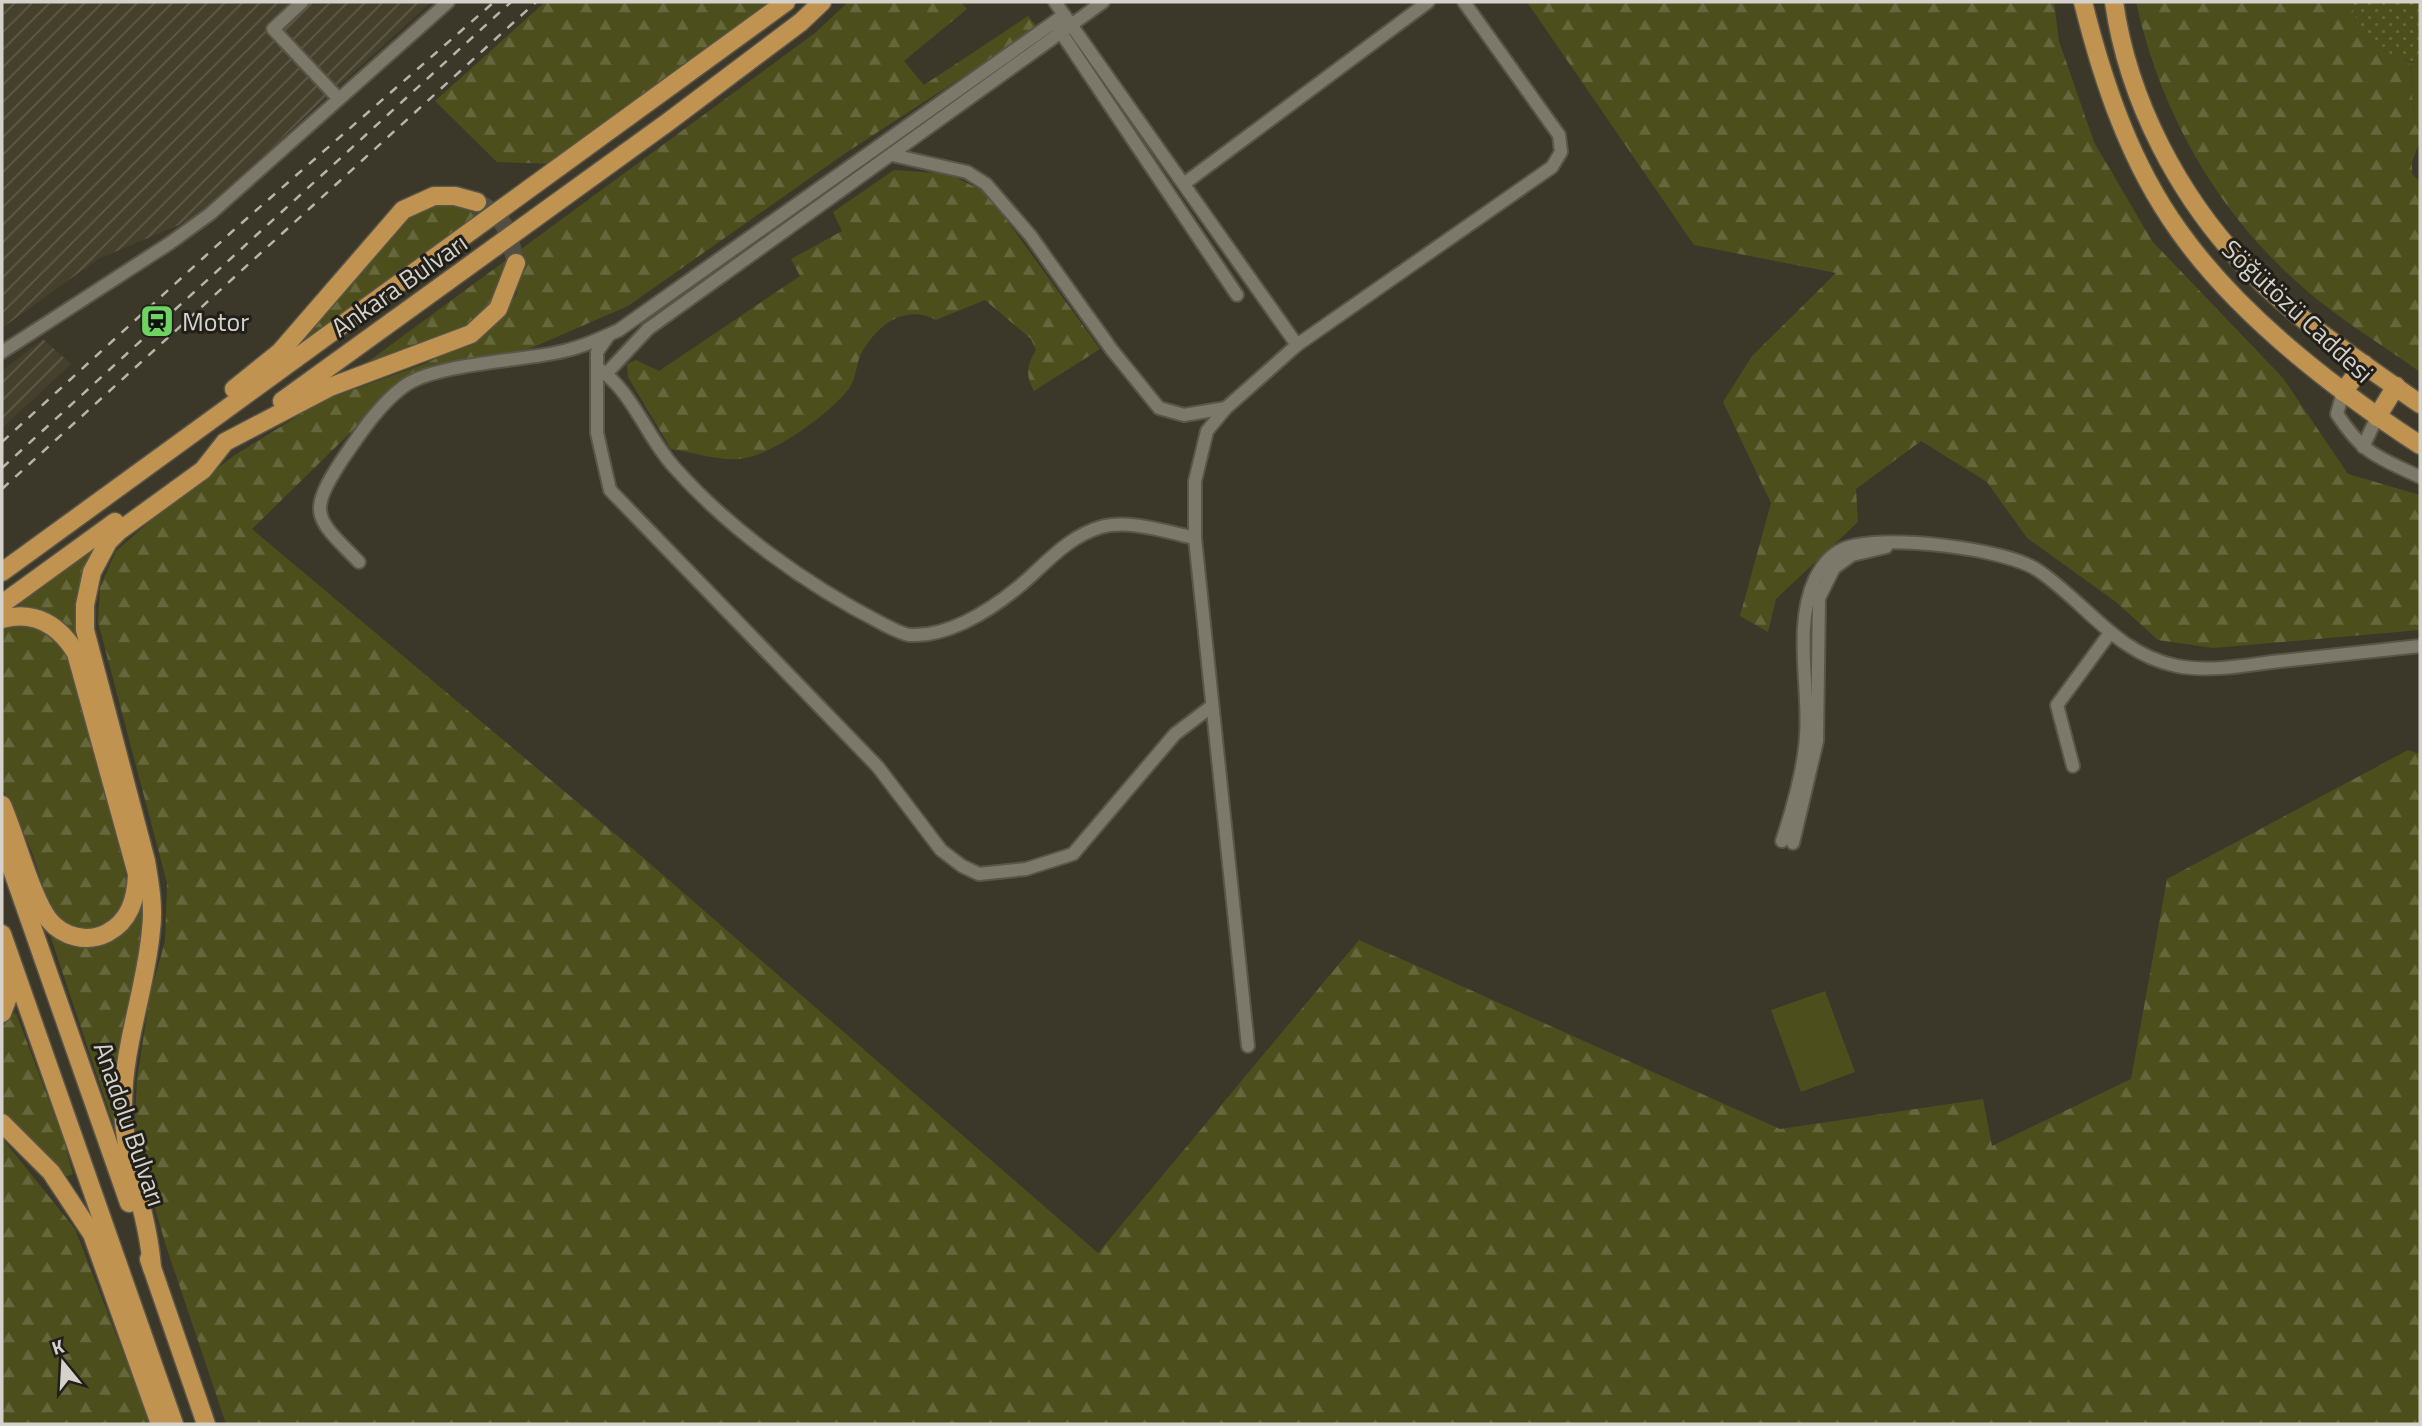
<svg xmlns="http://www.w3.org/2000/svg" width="2422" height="1426" viewBox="0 0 2422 1426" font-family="'Titillium Web',sans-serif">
	<defs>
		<pattern id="industrial-furrows" width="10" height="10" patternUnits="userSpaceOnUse" patternTransform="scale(1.75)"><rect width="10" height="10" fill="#45402c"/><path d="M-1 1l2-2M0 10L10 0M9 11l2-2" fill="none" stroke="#5f5b49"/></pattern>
		<pattern id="forest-firs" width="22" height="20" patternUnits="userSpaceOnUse" patternTransform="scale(1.75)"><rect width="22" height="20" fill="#4c4e1c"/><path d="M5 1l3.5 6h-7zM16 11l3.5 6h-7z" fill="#65673c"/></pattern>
		<pattern id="garden-dots" width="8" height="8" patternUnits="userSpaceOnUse" patternTransform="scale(1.75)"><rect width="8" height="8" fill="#4c4e1c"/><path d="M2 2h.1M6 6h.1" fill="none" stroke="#65673c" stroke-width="1.8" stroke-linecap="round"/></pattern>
	</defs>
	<rect width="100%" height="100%" fill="#3b382a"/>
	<g fill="url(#industrial-furrows)">
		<polygon points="2,2 431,2 193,219 98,259 2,328"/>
		<polygon points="43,339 71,364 2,428 2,371"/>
	</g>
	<g fill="#4c4e1c">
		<polygon points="2410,62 2420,63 2420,127 2414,118"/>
		<polygon points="1825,991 1855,1072 1801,1092 1771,1010"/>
	</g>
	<g fill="url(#forest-firs)">
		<polygon points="545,2 771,2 555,164 497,162 435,101"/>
		<polygon points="848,2 961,2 967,9 904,61 924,85 1028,16 1038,28 847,152 628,306 529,349 403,381 252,529 639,854 1098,1253 1359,940 1780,1129 1983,1099 1992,1146 2131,1079 2167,879 2408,750 2420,754 2420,1424 226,1424 166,1246 134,1136 137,1079 150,995 165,941 167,883 98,622 100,587 116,551 170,504 235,455 322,401 427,363 477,337 516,296 524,261 481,318 461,331 354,372 815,33"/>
		<polygon points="1527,2 2054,2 2059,41 2094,142 2152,241 2283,378 2348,474 2420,495 2420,630 2213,648 2158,640 2116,602 2027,538 1987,482 1921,441 1856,489 1858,522 1776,599 1768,632 1740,616 1771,503 1723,402 1752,356 1836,273 1694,245"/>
		<path d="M2136,2h214c9,29 33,49 60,60l4,56 6,9v14l-8,21v12l8,8v190c-37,-27 -78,-51 -113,-81 -88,-75 -146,-176 -171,-289z"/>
		<path d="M894,170l55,4 38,19 113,156 -66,42c-9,-17 -7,-25 2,-41l-5,-11 -46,-39 -49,20c-33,-17 -61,7 -76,36 -4,10 -4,22 -10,31 -18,26 -79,69 -110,72 -21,2 -48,-7 -69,-10l-43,-72 -1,-13 9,-4 23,11 141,-95 -9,-17 51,-28 -9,-19z"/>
		<polygon points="454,201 481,216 298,345 398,221 425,206"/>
		<path d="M94,549l-12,31 1,76c-15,-34 -30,-45 -66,-51z"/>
		<path d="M25,623c21,6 33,15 43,36l57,211c5,32 -7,51 -39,60l-19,-5 -11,-7 -6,-10 -18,-56 -30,-64v-163z"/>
		<polygon points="146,882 144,934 117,1066 120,1131 116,1132 50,935 54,934 64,943 89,945"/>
		<polygon points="16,1013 63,1138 73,1174 67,1176 2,1111 2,1028 10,1014"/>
		<polygon points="2,1138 75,1229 151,1424 2,1424"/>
	</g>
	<path fill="url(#garden-dots)" d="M2350,2h70v61c-35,-4 -60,-29 -70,-61z"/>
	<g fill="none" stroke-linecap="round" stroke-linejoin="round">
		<path stroke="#524f42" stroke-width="18" stroke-dasharray="18 9" stroke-linecap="butt" d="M477,202c31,17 30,29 39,61"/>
		<g stroke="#585549" stroke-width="16">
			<g id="street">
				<polyline points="302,2 273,29 338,98"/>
				<polyline points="1055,2 1297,345"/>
				<polyline points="1058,28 1237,295"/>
				<polyline points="892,155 967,172 986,184 1030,235 1112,350 1159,408 1184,415 1226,408"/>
				<polyline points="1185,183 1428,2"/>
				<polyline points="609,335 597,352 597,433 610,490 878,767 941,850 962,866 979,874 1026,869 1073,854 1175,734 1212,706"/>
				<polyline points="2,352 170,243 210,214 448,2"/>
				<path d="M598,368c36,25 47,67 76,99 56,63 133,118 207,156 8,4 21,11 29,12 37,2 78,-23 106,-46 26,-21 50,-52 85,-62 28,-8 66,5 94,11"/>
				<polyline points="606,374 648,329 1103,2"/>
				<path d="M2343,392l-6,22c27,41 41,43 83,63"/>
				<polyline points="2363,447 2377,417"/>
				<path d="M359,562c-43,-44 -53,-47 -17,-102 18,-26 36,-54 61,-73 31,-24 121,-26 161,-36 18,-4 38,-13 55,-21l445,-315"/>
				<polyline points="2073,766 2057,705 2110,633"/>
				<path d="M1782,841c10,-29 22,-73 24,-104 4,-49 -13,-111 9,-158 6,-12 15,-24 28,-30 35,-16 164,-1 196,22 48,33 78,83 138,95 31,6 65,0 95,-4 50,-5 99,-11 148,-16"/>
				<polyline points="1793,843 1817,741 1819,598 1834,568 1852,555 1886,547"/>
				<polyline points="1248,1046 1195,538 1195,481 1207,431 1226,408 1297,345 1552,167 1561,152 1559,135 1464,2"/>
			</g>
		</g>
		<g stroke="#585549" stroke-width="21">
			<g id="primary">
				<path d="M2083,2c20,80 47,161 96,229 60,85 154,157 241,214"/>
				<path d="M2114,2c14,98 65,196 134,267 50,52 114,94 172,135"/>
				<polyline points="234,389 280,352 403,210 434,196 455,196 477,202"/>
				<polyline points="2343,392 2364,364"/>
				<polyline points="282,401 668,122 801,22 822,2"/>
				<polyline points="2377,417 2396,386"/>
				<polyline points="2,572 786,2"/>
				<polyline points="2,604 115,522"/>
				<path d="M2,619c33,-9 57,6 74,34l61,221c-1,25 -7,47 -30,59 -20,10 -44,4 -58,-13 -17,-21 -34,-86 -47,-115"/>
				<polyline points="2,841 129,1203"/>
				<polyline points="2,934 174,1424"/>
				<polyline points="2,1013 10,992 6,972"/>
				<polyline points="2,1123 51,1172 92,1234 160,1424"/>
				<polyline points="149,1259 206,1424"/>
				<path d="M152,1268c-4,-56 -28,-107 -29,-163 0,-60 23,-116 28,-175 3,-23 -1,-46 -5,-69l-61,-231v-25l7,-33 16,-30 11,-11 84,-61 22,-28 105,-55 141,-53 27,-25 18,-46"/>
			</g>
		</g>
		<use href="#street" stroke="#7d796a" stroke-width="12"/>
		<use href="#primary" stroke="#c09350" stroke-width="18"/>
		<g stroke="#b7b4ab" stroke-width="2.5" stroke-dasharray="9 9" stroke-linecap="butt">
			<polyline points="2,442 236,228 494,2"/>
			<polyline points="2,468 511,2"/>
			<polyline points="2,489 536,2"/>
		</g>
	</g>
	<defs>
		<g id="station-square" transform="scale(1.75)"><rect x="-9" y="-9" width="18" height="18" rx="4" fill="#6ed360" stroke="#211f19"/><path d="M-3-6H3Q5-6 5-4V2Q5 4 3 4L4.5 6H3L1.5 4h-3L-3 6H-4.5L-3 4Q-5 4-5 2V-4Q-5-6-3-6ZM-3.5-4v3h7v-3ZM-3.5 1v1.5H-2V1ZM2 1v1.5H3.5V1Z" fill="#111"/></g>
	</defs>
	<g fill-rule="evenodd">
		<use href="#station-square" x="157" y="321"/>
	</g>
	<g text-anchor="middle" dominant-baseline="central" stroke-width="6" stroke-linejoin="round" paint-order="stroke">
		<g font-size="26" fill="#d4d2ca" stroke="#211f19">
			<text transform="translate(399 285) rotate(-35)">Ankara Bulvarı</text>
			<text transform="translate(2298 311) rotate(43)">Söğütözü Caddesi</text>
			<text transform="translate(130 1124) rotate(71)">Anadolu Bulvarı</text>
		</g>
		<g font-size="26" fill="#d4d2ca" stroke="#211f19" text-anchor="start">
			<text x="182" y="321">Motor</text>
		</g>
	</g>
	<rect width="2422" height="1426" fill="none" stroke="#d4d2ca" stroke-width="7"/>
	<g transform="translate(63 1363) rotate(342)" stroke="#211f19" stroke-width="5" paint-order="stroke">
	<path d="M0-5L12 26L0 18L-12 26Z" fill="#d4d2ca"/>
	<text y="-10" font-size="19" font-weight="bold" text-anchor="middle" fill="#d4d2ca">K</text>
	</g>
</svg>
